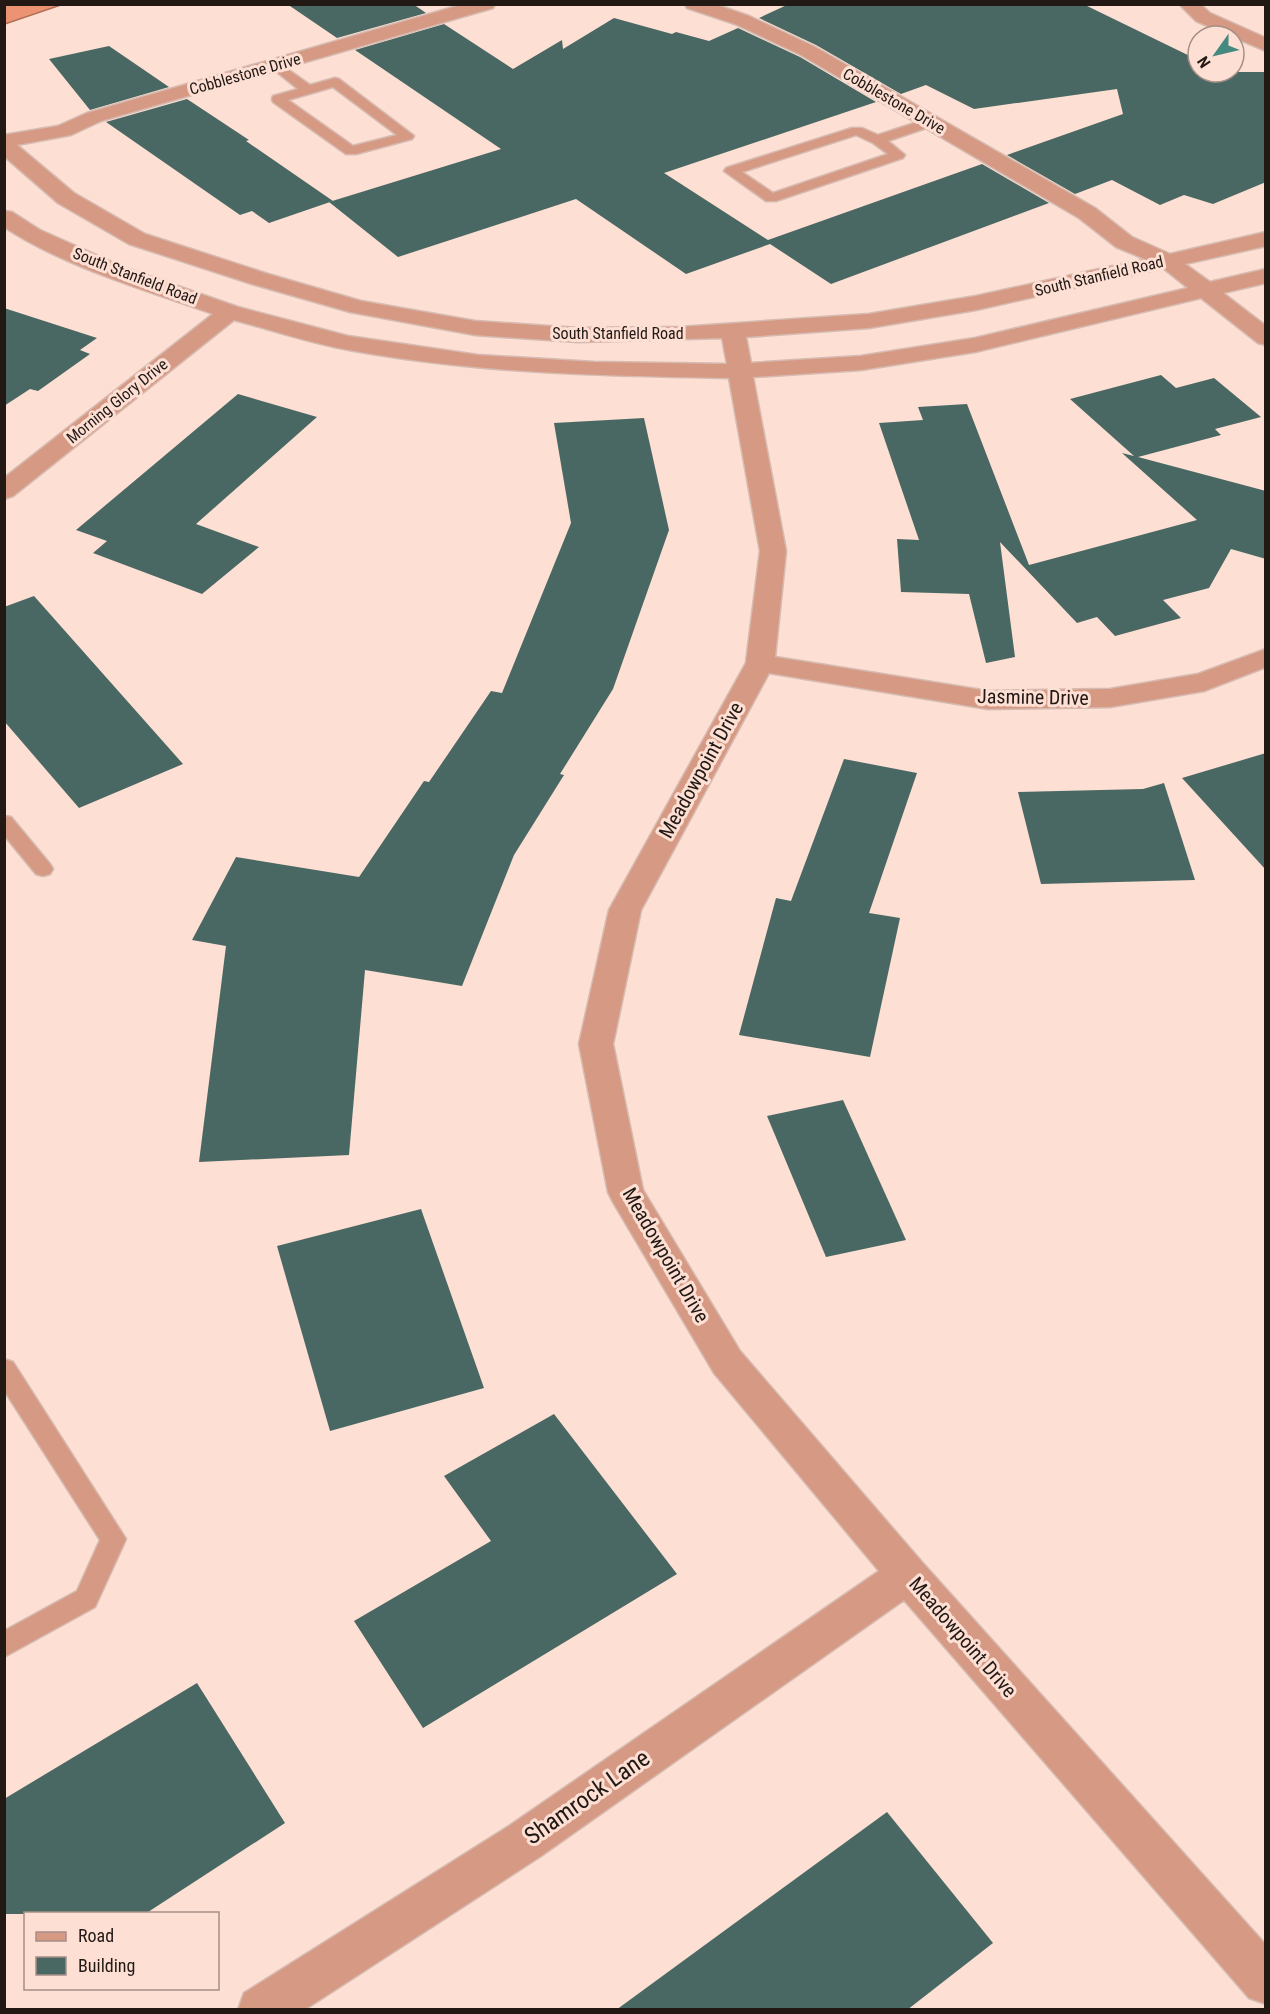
<svg xmlns="http://www.w3.org/2000/svg" width="1270" height="2014" viewBox="0 0 1270 2014" font-family="'Roboto Condensed',sans-serif">
	<rect width="100%" height="100%" fill="#fddfd4"/>
	<polygon fill="#ec9373" stroke="#af6e56" stroke-width="1.5" points="5,4 61,4 61,5 5,24"/>
	<g fill="#4a6863">
		<polygon points="287,4 413,4 426,13 337,38"/>
		<polygon points="789,4 1083,4 1198,60 1198,72 1266,72 1266,182 1213,204 1184,195 1160,205 1112,180 1075,194 1007,155 1123,114 1117,89 974,109 926,85 901,94 816,45 759,18"/>
		<polygon points="614,18 672,34 676,32 709,41 738,28 800,57 876,102 664,173 768,240 982,164 1049,203 831,284 770,244 686,274 576,199 398,257 329,202 501,149 355,50 444,24 513,69 562,40 563,49"/>
		<polygon points="109,46 169,87 90,110 49,59"/>
		<polygon points="187,99 249,140 246,141 333,201 269,223 252,211 240,215 106,122"/>
		<polygon points="4,308 97,338 80,350 90,354 38,391 30,389 4,406"/>
		<polygon points="1161,375 1176,388 1214,378 1261,417 1215,429 1221,435 1138,457 1266,491 1266,559 1231,549 1209,588 1163,600 1181,618 1115,636 1097,617 1077,623 1000,542 1015,657 986,663 969,594 901,592 897,539 919,540 879,423 923,420 918,407 967,404 1029,565 1197,520 1122,453 1134,456 1070,399"/>
		<polygon points="238,394 317,417 196,524 259,547 202,594 93,553 107,541 76,530"/>
		<polygon points="644,418 669,530 613,689 560,774 564,775 514,855 462,986 365,970 349,1155 199,1162 226,946 192,940 236,857 359,877 424,781 429,782 491,691 502,693 571,523 554,423"/>
		<polygon points="34,596 183,764 79,808 4,721 4,607"/>
		<polygon points="1266,753 1266,870 1182,778"/>
		<polygon points="844,759 917,773 869,913 900,918 870,1057 739,1035 776,898 791,901"/>
		<polygon points="1164,783 1195,880 1041,884 1018,792 1143,789"/>
		<polygon points="843,1100 906,1240 826,1257 767,1116"/>
		<polygon points="421,1209 484,1388 330,1431 277,1246"/>
		<polygon points="554,1414 677,1574 423,1728 354,1621 491,1541 444,1476"/>
		<polygon points="197,1683 285,1823 145,1914 4,1914 4,1799"/>
		<polygon points="887,1812 993,1943 907,2010 616,2010"/>
	</g>
	<g fill="none" stroke-linecap="round" stroke-linejoin="round">
		<g stroke="#d6bbb1" stroke-width="3">
			<g id="lane">
				<path d="M276,61l34,24 25,-7 4,1 75,57 -2,3 -56,15h-10l-73,-52 -1,-3 1,-3 25,-7 -26,-21 -2,-3 2,-3zM333,87l64,48 -44,11 -65,-46z"/>
				<path d="M930,118l7,4 -2,3 -47,16 17,14 -2,3 -127,43h-10l-42,-30 2,-3 126,-40h10l16,7zM856,135l17,8 15,11 -115,39 -31,-21z"/>
				<polygon points="4,816 11,817 50,864 53,869 50,874 43,876 36,874 4,835"/>
				<polygon points="4,1359 13,1362 126,1539 95,1607 4,1657 4,1631 77,1591 100,1540 4,1390"/>
			</g>
		</g>
		<g stroke="#d6bbb1" stroke-width="3">
			<g id="street">
				<path d="M464,4h31l-2,4 -392,113 -30,14 -54,10 57,48 71,41 123,40 93,27 114,20 103,7 102,-1 189,-13 107,-18 169,-37 -29,-12 -37,-29 -278,-163 -66,-31 -48,-16 -2,-4h29l35,12 66,31 280,161 37,29 38,17 96,-22v14l-81,18 25,18 56,-13v14l-43,10 43,33v19l-8,-2 -57,-45 -226,54 -114,18 -108,7 33,174 -11,106 213,34 122,-2 88,-15 68,-25v18l-62,24 -94,16 -122,2 -219,-36 -128,237 -28,134 30,146 97,161 181,210 345,384v59l-17,-6 -345,-398 -363,256 -237,154h-66l6,-17 265,-167 370,-255 -165,-198 -101,-171 -5,-10 -29,-148 30,-134 137,-247 14,-112 -31,-173c-128,-2 -254,-5 -380,-28 -39,-7 -77,-20 -115,-30l-221,176 -9,3v-21l209,-164c-70,-25 -146,-46 -209,-87v-16l8,1 28,18 83,37 115,40 110,29 130,19 116,7 133,2 -5,-26 -144,4 -103,-7 -125,-23 -98,-28 -123,-40 -71,-41 -54,-47v-21l54,-9 29,-13zM1163,268l25,20 -213,50 -114,18 -110,7 -5,-26 123,-9 107,-18z"/>
				<polygon points="1179,4 1200,4 1210,13 1266,38 1266,51 1196,21"/>
			</g>
		</g>
		<use href="#lane" fill="#d69984" fill-rule="evenodd"/>
		<use href="#street" fill="#d69984" fill-rule="evenodd"/>
	</g>
	<g text-anchor="middle" dominant-baseline="central" stroke-width="6" stroke-linejoin="round" paint-order="stroke">
		<g font-size="16" fill="#221814" stroke="#fddfd4">
			<text transform="translate(245 74) rotate(-16)">Cobblestone Drive</text>
			<text transform="translate(894 101) rotate(30)">Cobblestone Drive</text>
			<text transform="translate(135 276) rotate(21)">South Stanfield Road</text>
			<text transform="translate(1099 276) rotate(-13)">South Stanfield Road</text>
			<text x="618" y="333">South Stanfield Road</text>
			<text transform="translate(117 401) rotate(-39)">Morning Glory Drive</text>
		</g>
		<g font-size="20" fill="#221814" stroke="#fddfd4">
			<text transform="translate(1033 697) rotate(1)">Jasmine Drive</text>
			<text transform="translate(701 770) rotate(-61)">Meadowpoint Drive</text>
			<text transform="translate(666 1255) rotate(60)">Meadowpoint Drive</text>
			<text transform="translate(963 1637) rotate(49)">Meadowpoint Drive</text>
		</g>
		<g font-size="24" fill="#221814" stroke="#fddfd4">
			<text transform="translate(587 1797) rotate(-35)">Shamrock Lane</text>
		</g>
	</g>
	<rect width="1270" height="2014" fill="none" stroke="#221814" stroke-width="12"/>
	<rect x="24" y="1912" width="195" height="78" fill="#fddfd4" stroke="#a58f87" stroke-width="1.5"/>
	<rect x="36" y="1932" width="30" height="9" fill="#d69984" stroke="#a58f87" stroke-width="1.5"/>
	<text x="78" y="1942" font-size="18" fill="#221814">Road</text>
	<rect x="36" y="1957" width="30" height="18" fill="#4a6863" stroke="#a58f87" stroke-width="1.5"/>
	<text x="78" y="1972" font-size="18" fill="#221814">Building</text>
	<g transform="translate(1216 54) rotate(236)"><circle r="28" fill="#fddfd4" stroke="#a58f87" stroke-width="1.5"/>
	<path d="M0-4.5L10 22L0 15L-10 22Z" fill="#468a7f"/>
	<text y="-9" font-size="16" font-weight="bold" text-anchor="middle" fill="#221814">N</text>
	</g>
</svg>
